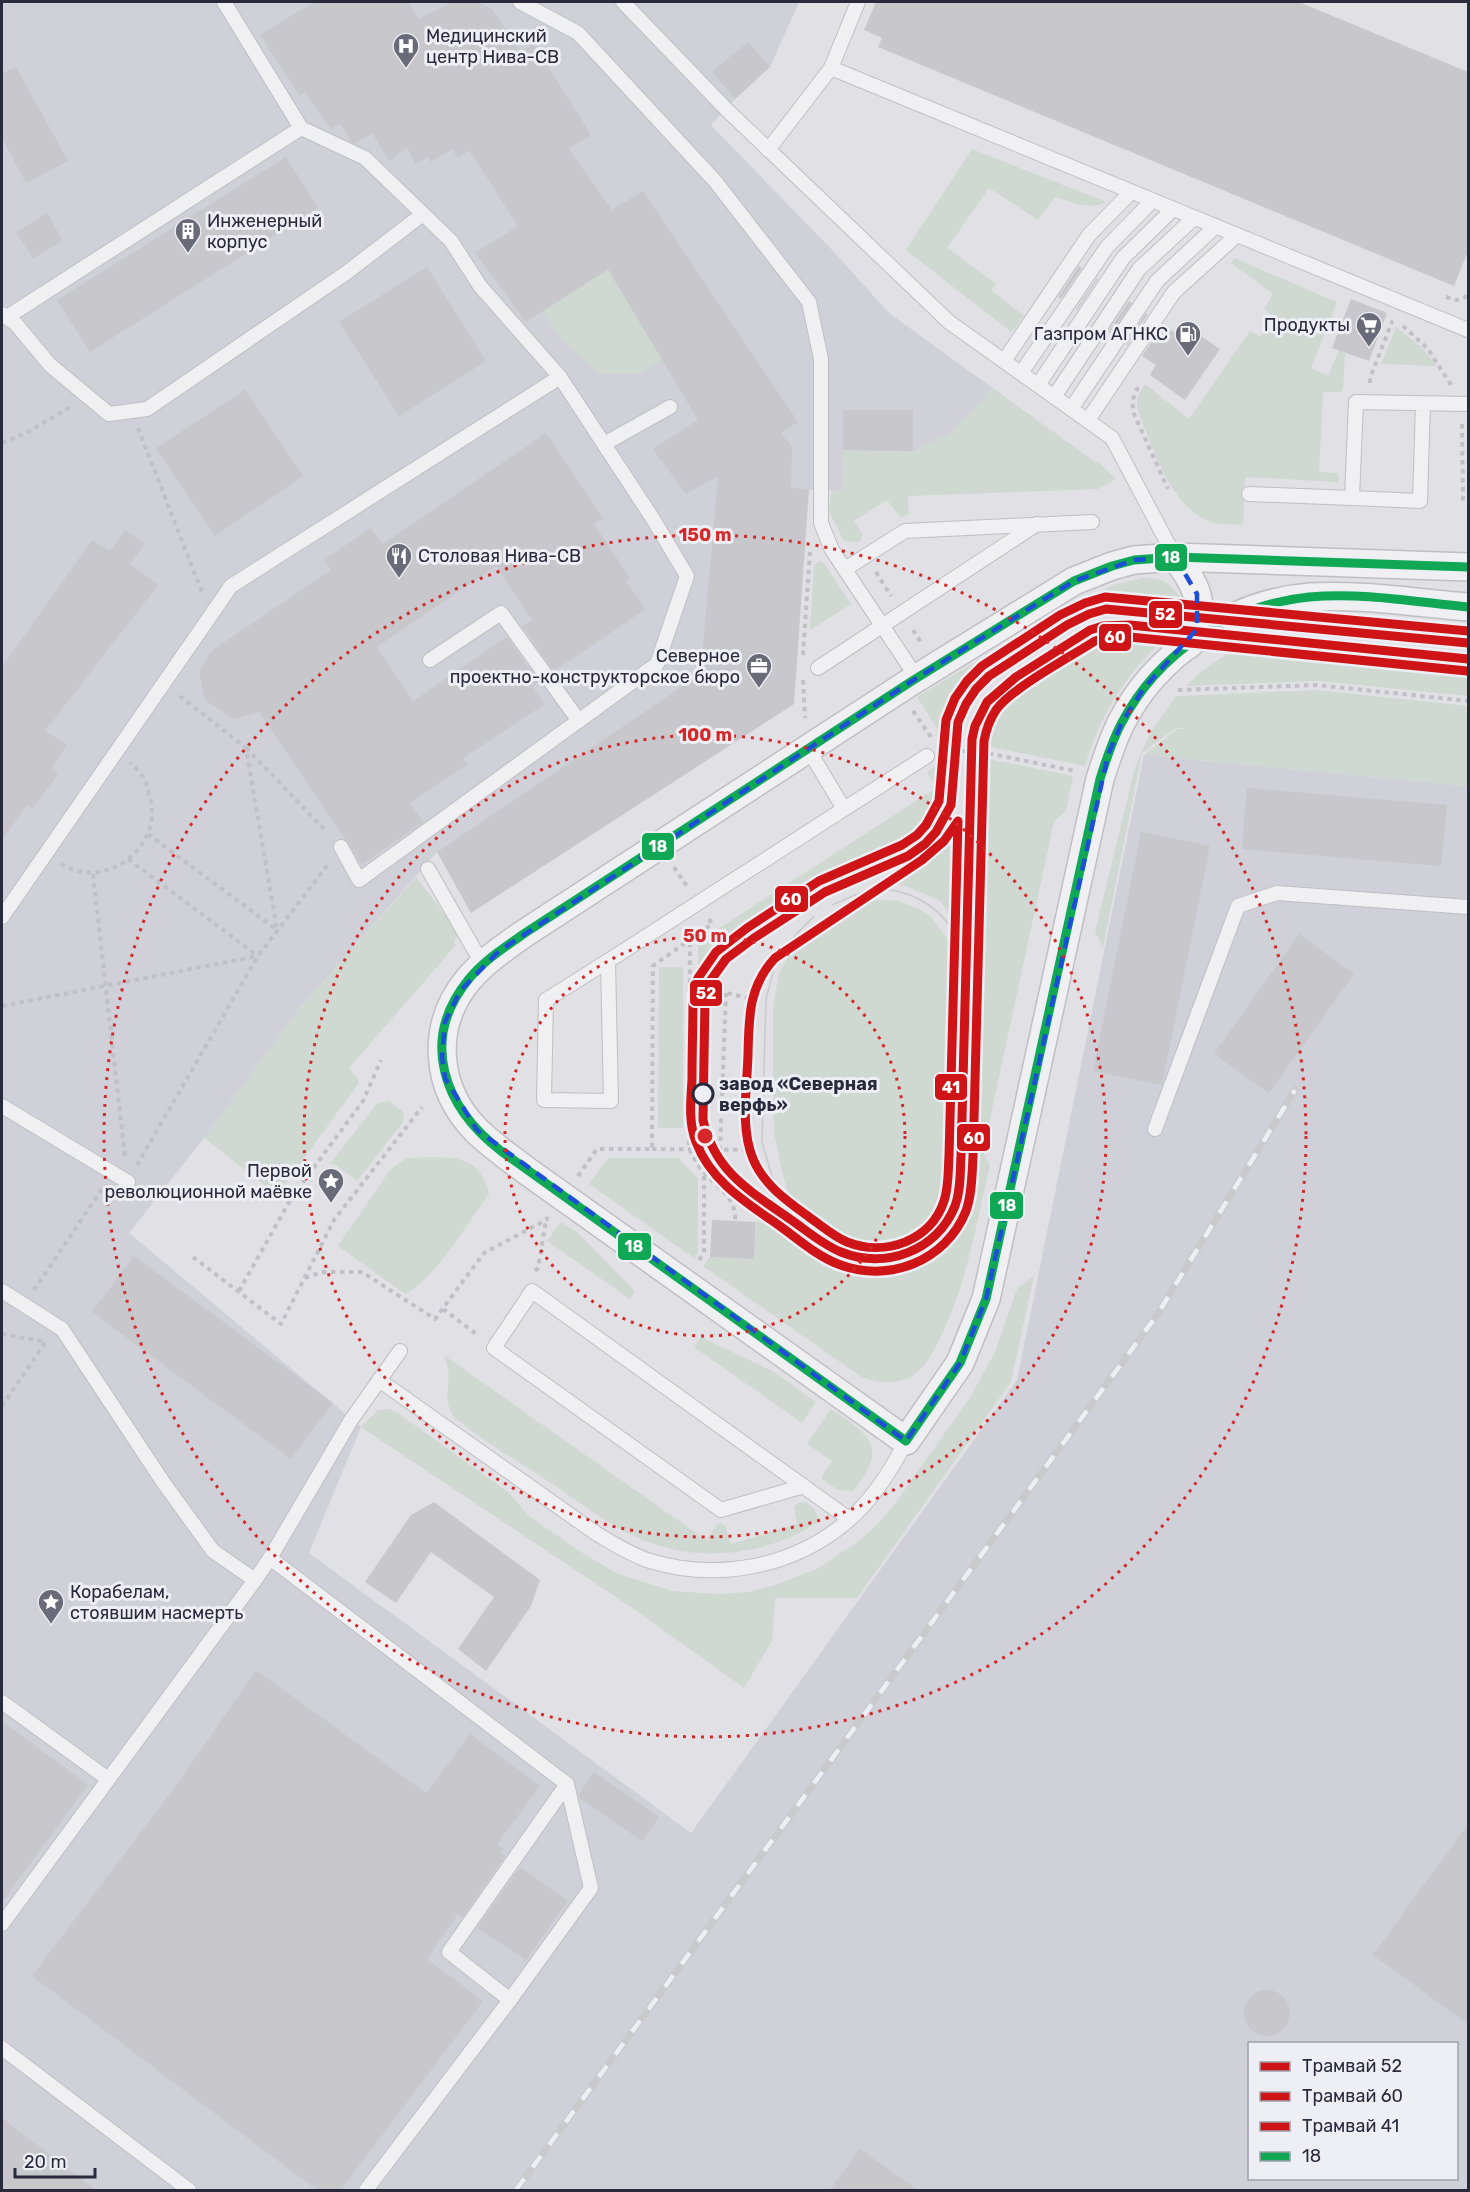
<svg xmlns="http://www.w3.org/2000/svg" width="1470" height="2192" viewBox="0 0 1470 2192" font-family="Rubik,sans-serif">
	<rect width="100%" height="100%" fill="#e1e1e5"/>
	<path fill="#cfd0d8" fill-rule="evenodd" d="M2,2h797l-29,65 -35,32 -24,26 124,128 54,60 207,150 -254,28 -125,-5 -17,188 -263,178 -138,157 -95,129 -75,95 232,194 -52,126 382,280 326,-453 127,-625 324,31v1404h-1466zM1250,2044h206v134h-206z"/>
	<g fill="#cfd8d1">
		<path d="M972,149l134,53c-18,9 -33,0 -51,-5l-17,23 -49,-32 -42,60 49,36 -5,6 33,26 -13,16 -105,-82z"/>
		<path d="M1234,258l103,44 -26,66 17,8 11,-26 6,3 -2,37 -3,2h-17l-4,80 19,1 1,6 -2,3 -92,-5 -2,48c-9,-1 -19,0 -28,-2 -44,-12 -63,-77 -78,-115v-11l8,-13 44,35 61,-88 10,6 13,-20 -9,-8 9,-15 -42,-31z"/>
		<polygon points="608,269 663,360 640,374 600,374 566,345 542,312"/>
		<polygon points="1396,327 1421,347 1437,366 1381,364"/>
		<polygon points="992,388 1096,463 1097,461 1116,479 1098,489 908,496 909,514 902,517 899,516 887,500 854,521 863,535 859,542 844,541 829,512 831,491 842,491 843,450 913,451 949,434"/>
		<polygon points="820,561 824,563 851,604 810,630 814,565"/>
		<path d="M1143,578c17,-1 28,5 37,19l-1,8 -3,1c-24,-1 -50,-7 -73,-3 -35,6 -118,61 -138,89 -11,15 -16,33 -18,52l-30,-47 162,-97 38,-16z"/>
		<path d="M1124,631l34,3 3,2v6c-37,34 -62,76 -76,124l-105,-21c2,-14 6,-28 15,-39 13,-17 82,-63 102,-70 9,-4 18,-4 27,-5z"/>
		<polygon points="1230,652 1468,676 1468,696 1317,681 1186,686 1202,671"/>
		<polygon points="1317,690 1468,706 1468,786 1144,755 1177,729 1187,728 1176,728 1142,753 1103,947 1095,932 1135,767 1150,733 1176,696"/>
		<polygon points="947,757 944,801 924,835 899,853 831,883 740,938 717,960 704,981 698,981 698,942 936,788 927,772"/>
		<path d="M979,757l94,19 -7,34 -12,12 -71,329 7,14c-14,59 -23,120 -51,175 -5,10 -11,22 -19,30 -17,16 -41,15 -60,6l-157,-110 7,-9 44,2 4,-53c28,19 60,47 93,59 18,7 40,5 58,-3 45,-19 57,-53 60,-99z"/>
		<polygon points="947,827 962,861 959,926 940,901 909,887 883,882 931,848"/>
		<polygon points="416,877 459,933 454,941 456,945 349,1068 357,1078 359,1083 277,1195 204,1138 299,1009"/>
		<polygon points="868,899 899,901 921,910 931,917 953,946 957,994 952,1179 947,1207 931,1229 902,1248 890,1252 858,1249 820,1232 791,1204 783,1175 774,1133 773,1080 773,1008 779,973 795,943 807,932 849,905"/>
		<polygon points="659,967 683,967 683,1128 658,1128"/>
		<polygon points="389,1101 403,1112 404,1121 357,1181 336,1165 330,1164 375,1106 381,1102"/>
		<path d="M406,1158c37,0 73,-9 83,36 -21,28 -54,85 -84,100l-67,-48 52,-76z"/>
		<polygon points="608,1158 678,1158 698,1178 698,1252 694,1258 589,1184"/>
		<polygon points="561,1222 578,1233 635,1291 630,1299 547,1241"/>
		<polygon points="1034,1276 1011,1382 857,1598 775,1598 772,1641 744,1688 631,1607 361,1427 378,1410 390,1409 398,1413 509,1493 529,1516 584,1554 616,1573 672,1591 717,1594 748,1592 775,1585 817,1569 860,1540 880,1522 896,1502 971,1396 995,1352 1017,1289"/>
		<polygon points="701,1337 774,1372 816,1402 802,1423 694,1347"/>
		<path d="M445,1356l261,184 11,-15 4,-2 4,3 6,18 66,-20 -3,-18 7,-4c12,1 15,9 18,19 -52,36 -125,43 -183,16 -31,-14 -59,-37 -88,-56 -31,-20 -65,-40 -94,-64 -15,-22 2,-38 -10,-60z"/>
		<path d="M831,1409c40,27 58,38 22,82l-15,-1 -16,-11v-3l10,-15 -25,-17z"/>
	</g>
	<g fill="#c7c7cc">
		<polygon points="314,2 408,2 419,19 452,2 477,2 492,9 521,52 534,44 591,135 569,149 612,210 643,191 798,422 781,433 792,447 791,488 809,489 794,704 471,913 437,852 700,674 718,476 686,494 653,449 698,420 608,269 526,322 475,253 518,226 469,150 458,158 452,149 431,162 428,157 415,164 407,147 389,161 372,133 355,144 351,141 340,124 331,129 305,93 300,96 260,35"/>
		<polygon points="876,2 1299,2 1468,72 1468,251 1454,286 878,47 882,38 864,30"/>
		<polygon points="748,42 770,67 735,99 712,72"/>
		<polygon points="16,67 68,161 26,183 2,138 2,74"/>
		<polygon points="286,157 318,208 90,352 57,300"/>
		<polygon points="47,213 63,241 33,258 16,232"/>
		<polygon points="1079,266 1082,268 1061,299 1058,297"/>
		<polygon points="427,267 486,361 399,416 339,322"/>
		<polygon points="1097,278 1098,279 1077,310 1076,309"/>
		<polygon points="1351,299 1387,313 1369,361 1332,348"/>
		<polygon points="1129,301 1132,303 1111,334 1108,332"/>
		<polygon points="1146,313 1148,314 1127,345 1126,344"/>
		<polygon points="1163,325 1178,335 1185,325 1220,349 1185,400 1150,375 1156,365 1142,356"/>
		<polygon points="245,390 303,476 215,536 156,448"/>
		<polygon points="843,410 913,410 913,451 843,450"/>
		<polygon points="546,433 603,518 594,524 630,578 626,581 646,609 554,671 522,626 532,620 496,566 377,647 413,701 507,637 539,682 532,686 545,704 463,758 467,764 410,803 423,822 362,864 259,712 234,719 205,700 199,672 210,652 331,570 324,560 371,528 383,544"/>
		<polygon points="125,530 145,544 130,564 158,585 45,731 67,745 51,769 58,774 32,809 27,805 2,840 2,667 92,540 110,551"/>
		<polygon points="1247,788 1447,805 1441,866 1242,849"/>
		<polygon points="1141,832 1210,846 1162,1085 1093,1071"/>
		<polygon points="1299,934 1354,974 1269,1093 1214,1054"/>
		<polygon points="712,1220 756,1222 754,1259 710,1257"/>
		<polygon points="134,1256 333,1403 291,1459 92,1312"/>
		<polygon points="434,1502 540,1580 531,1606 486,1671 458,1649 494,1597 431,1552 396,1603 365,1582 411,1515"/>
		<polygon points="256,1670 426,1793 470,1734 540,1786 497,1844 503,1849 501,1853 505,1856 462,1918 458,1914 427,1959 483,2001 341,2190 317,2190 32,1976 183,1776"/>
		<polygon points="2,1721 88,1785 2,1902"/>
		<polygon points="594,1772 659,1817 642,1841 579,1798 579,1794"/>
		<polygon points="1468,1824 1468,2024 1373,1955"/>
		<polygon points="520,1867 568,1901 526,1960 477,1928"/>
		<circle cx="1267" cy="2013" r="23"/>
		<polygon points="2,2118 96,2190 2,2190"/>
		<polygon points="860,2149 918,2190 830,2190"/>
	</g>
	<g fill="none" stroke-linecap="round" stroke-linejoin="round">
		<g stroke="#bfbfc3" stroke-width="16">
			<g id="service">
				<polyline points="224,2 301,128"/>
				<polyline points="520,2 578,33 715,181 809,302 821,359 821,523 832,550 917,678"/>
				<polyline points="623,2 726,109 949,322 1112,438 1175,557"/>
				<polyline points="831,68 1468,330"/>
				<polyline points="768,150 831,68 858,2"/>
				<polyline points="2,314 16,324 50,365 109,414 147,409 346,273 423,214 451,241 480,286 560,377 653,519 687,576 657,664 359,880 341,847"/>
				<polyline points="7,317 301,128 365,158 423,214"/>
				<polyline points="1004,361 1089,235 1131,192"/>
				<polyline points="1021,373 1107,247 1152,201"/>
				<polyline points="1038,385 1123,258 1173,209"/>
				<polyline points="1054,397 1139,269 1194,218"/>
				<polyline points="1423,403 1420,501 1352,498 1356,402 1468,404"/>
				<polyline points="1071,409 1157,281 1216,226"/>
				<polyline points="1088,420 1174,292 1237,235"/>
				<polyline points="604,444 670,407"/>
				<polyline points="1249,494 1352,498"/>
				<polyline points="845,569 905,531 1092,522"/>
				<polyline points="430,660 501,613 579,721"/>
				<polyline points="818,668 1037,524"/>
				<polyline points="808,749 844,809 927,756"/>
				<polyline points="428,869 483,965"/>
				<polyline points="2,917 231,586 560,377"/>
				<polyline points="608,961 546,1000 544,1100 611,1101 608,961 844,809"/>
				<polyline points="2,1106 128,1182"/>
				<polyline points="1155,1129 1238,906 1277,893 1468,907"/>
				<polyline points="2,1291 62,1329 163,1482 213,1551 255,1580 2,1924"/>
				<path d="M379,1380l218,154c17,10 34,21 53,27 66,20 140,7 194,-37 26,-21 47,-53 62,-83"/>
				<polyline points="804,1486 721,1510 494,1348 532,1291 849,1519"/>
				<polyline points="270,1558 567,1784 591,1888 510,2000 366,2190"/>
				<polyline points="255,1580 270,1558 351,1420 400,1351"/>
				<polyline points="2,1702 108,1779"/>
				<polyline points="510,2000 449,1952 567,1784"/>
				<polyline points="2,2048 189,2190"/>
			</g>
		</g>
		<g stroke="#bfbfc3" stroke-width="30">
			<g id="minor">
				<path d="M1175,557c24,30 33,52 13,88"/>
				<path d="M1468,567l-293,-10 -41,3 -22,6 -38,15 -162,100 -387,252c-20,14 -41,28 -57,47 -38,46 -33,108 8,150 15,15 34,28 51,41l379,270 54,-78 26,-64 114,-520c6,-19 12,-38 21,-56 35,-69 111,-120 189,-126 52,-3 106,6 158,10"/>
			</g>
		</g>
		<g stroke="#c0c0c6" stroke-width="4" stroke-dasharray="4.5 4.5" stroke-linecap="butt">
			<polyline points="1446,297 1457,300 1468,296"/>
			<polyline points="1403,326 1428,349 1451,385"/>
			<polyline points="1370,383 1370,378 1392,322 1393,322"/>
			<polyline points="1138,387 1132,401 1134,414 1168,489"/>
			<polyline points="1462,424 1463,501"/>
			<polyline points="138,428 202,592"/>
			<polyline points="2,443 28,432 70,407"/>
			<polyline points="876,572 891,596"/>
			<polyline points="913,630 922,644"/>
			<polyline points="803,655 810,552"/>
			<polyline points="803,680 805,718"/>
			<polyline points="1178,690 1317,685 1468,701"/>
			<polyline points="180,696 246,748 277,930"/>
			<polyline points="913,711 931,737"/>
			<polyline points="246,748 327,832"/>
			<polyline points="944,750 982,752 1075,771"/>
			<polyline points="148,834 277,930"/>
			<polyline points="128,859 258,956"/>
			<path d="M61,864c45,28 105,-18 88,-70 -1,-5 -3,-13 -6,-17 -3,-5 -9,-10 -13,-14"/>
			<polyline points="674,867 688,888"/>
			<polyline points="93,874 125,1157"/>
			<path d="M709,919l3,5 -22,15 -1,210c4,7 8,15 13,21 14,17 35,27 33,51"/>
			<polyline points="2,1006 258,956"/>
			<polyline points="652,1149 750,1150 752,999 689,984"/>
			<polyline points="720,1150 726,993"/>
			<polyline points="137,1165 258,956 329,863"/>
			<polyline points="578,1176 597,1149 652,1149 653,966 689,940"/>
			<polyline points="193,1257 281,1324 334,1220 422,1107"/>
			<polyline points="699,1260 704,1253 704,1173"/>
			<polyline points="535,1271 538,1268 546,1220"/>
			<polyline points="305,1278 322,1272 362,1272 435,1319 484,1253 546,1220 548,1217"/>
			<polyline points="34,1290 102,1189"/>
			<polyline points="239,1291 292,1197 363,1101 381,1060"/>
			<polyline points="443,1309 479,1336"/>
			<polyline points="2,1334 42,1341"/>
			<polyline points="2,1406 45,1343"/>
		</g>
		<use href="#service" stroke="#f0f0f3" stroke-width="14"/>
		<use href="#minor" stroke="#f0f0f3" stroke-width="27"/>
		<g stroke="#cacacd" stroke-width="1.5">
			<path d="M832,905c12,-5 24,-11 35,-14 38,-8 78,17 91,51 5,12 5,24 7,37"/>
			<polyline points="805,1229 790,1209 773,1180 762,1142 766,999 776,961 785,946 814,916"/>
		</g>
		<g stroke="#cacacd" stroke-width="7">
			<polyline id="rail" points="516,2190 1157,1315 1295,1090"/>
		</g>
		<use href="#rail" stroke="#eeeff5" stroke-width="4.5" stroke-dasharray="14" stroke-linecap="butt"/>
		<g stroke="#eeeff5" stroke-width="14">
			<path id="bus-1" d="M1468,567l-293,-10 -41,3 -22,6 -38,15 -162,100 -387,252c-20,14 -42,28 -57,47 -49,61 -24,127 33,171l405,290 54,-78 26,-64 114,-520c6,-19 12,-38 21,-55 37,-71 109,-119 188,-127 53,-5 107,5 159,10"/>
		</g>
		<use href="#bus-1" stroke="#10a855" stroke-width="9"/>
		<g stroke="#eeeff5" stroke-width="14">
			<path id="tram-1" d="M1468,643l-362,-34 -17,5 -22,11 -78,51 -13,13 -10,15 -8,18 -7,83 -15,27 -11,12 -17,12 -83,36 -71,46 -28,21 -18,25 -3,13 -2,123c11,50 45,70 84,97 18,12 34,27 54,35 44,18 96,-1 114,-46 6,-16 5,-34 6,-50l11,-417 3,-13 12,-24 29,-25 74,-47 13,-4 27,-1 338,34"/>
		</g>
		<g stroke="#eeeff5" stroke-width="14">
			<path id="tram-2" d="M1467,671l-337,-34 -25,1 -10,3c-25,16 -83,47 -99,69 -6,9 -10,20 -12,31l-11,416c-1,17 -1,37 -7,54 -20,50 -78,73 -128,53 -23,-9 -41,-26 -61,-40 -32,-22 -67,-44 -81,-82 -8,-20 -5,-43 -4,-63 0,-28 1,-55 1,-82l5,-19 18,-26 31,-24 72,-47 83,-36 15,-10 9,-10 13,-24 7,-81 9,-22 12,-17 15,-15 78,-51 25,-12 20,-6 363,34"/>
		</g>
		<g stroke="#eeeff5" stroke-width="14">
			<path id="tram-3" d="M958,821l-9,335c-1,14 0,30 -5,45 -13,40 -59,56 -97,41 -14,-6 -25,-16 -38,-25 -22,-16 -45,-32 -56,-58 -13,-32 -6,-70 -5,-104 1,-37 0,-68 27,-97l147,-98 22,-19z"/>
		</g>
		<use href="#tram-1" stroke="#ce1417" stroke-width="9"/>
		<use href="#tram-2" stroke="#ce1417" stroke-width="9"/>
		<use href="#tram-3" stroke="#ce1417" stroke-width="9"/>
	</g>
	<path fill="none" stroke="#1d4ed8" stroke-width="4.5" stroke-dasharray="12 8" stroke-linejoin="round" d="M1175,557l22,37v35l-53,59 -22,34 -14,33 -122,544 -26,64 -54,78 -429,-311 -32,-52 -3,-21 3,-35 15,-31 39,-40 413,-270 162,-100 60,-21z"/>
	<g fill="none" stroke="#d62828" stroke-width="3" stroke-dasharray="3 6">
		<circle cx="705" cy="1136" r="200"/>
		<circle cx="705" cy="1136" r="401"/>
		<circle cx="705" cy="1136" r="601"/>
	</g>
	<defs>
		<g id="hospital-pin" transform="scale(1.35)"><path d="M0 17L-7.5 6A9.5 9.5 0 1 1 7.5 6Z" fill="#696b78" stroke="#eeeff5"/><path d="M-5-5h3v3.5h4V-5h3V5h-3V1.5h-4V5h-3Z" fill="#fff"/></g>
		<g id="building-pin" transform="scale(1.35)"><path d="M0 17L-7.5 6A9.5 9.5 0 1 1 7.5 6Z" fill="#696b78" stroke="#eeeff5"/><path d="M-4-6H4V6H1V3H-1V6H-4ZM-2.5-4.3h1.7v1.8h-1.7ZM.8-4.3h1.7v1.8H.8ZM-2.5-1h1.7V.8h-1.7ZM.8-1h1.7V.8H.8Z" fill="#fff"/></g>
		<g id="supermarket-pin" transform="scale(1.35)"><path d="M0 17L-7.5 6A9.5 9.5 0 1 1 7.5 6Z" fill="#696b78" stroke="#eeeff5"/><path d="M-6-5.5h2.5l.6 2H6L4.5 2H-2.5L-4.4-4H-6ZM-1.5 3.2a1.3 1.3 0 1 0 .1 0ZM3 3.2a1.3 1.3 0 1 0 .1 0Z" fill="#fff"/></g>
		<g id="fuel-pin" transform="scale(1.35)"><path d="M0 17L-7.5 6A9.5 9.5 0 1 1 7.5 6Z" fill="#696b78" stroke="#eeeff5"/><path d="M-5.5-6h7V0h2V4h1.3V-2.5L3-4.5l.8-.8L6-3V5H2.5V1h-1V6h-7ZM-4.2-4.7v3.2H.2V-4.7Z" fill="#fff"/></g>
		<g id="restaurant-pin" transform="scale(1.35)"><path d="M0 17L-7.5 6A9.5 9.5 0 1 1 7.5 6Z" fill="#696b78" stroke="#eeeff5"/><path d="M-5-6h1v4h1v-4h1v4h1v-4h1v5L-1.5 .5V6h-2V.5L-5-1ZM5-6V6H3V1.5H1.5Q1.5-4 5-6Z" fill="#fff"/></g>
		<g id="office-pin" transform="scale(1.35)"><path d="M0 17L-7.5 6A9.5 9.5 0 1 1 7.5 6Z" fill="#696b78" stroke="#eeeff5"/><path d="M-6-3h4V-5.5h4V-3h4V5H-6ZM-1-4.5V-3h2v-1.5ZM-6 0V1H6V0Z" fill="#fff"/></g>
		<g id="sight-pin" transform="scale(1.35)"><path d="M0 17L-7.5 6A9.5 9.5 0 1 1 7.5 6Z" fill="#696b78" stroke="#eeeff5"/><path d="M0-6L1.8-2.2L6-1.7L2.9 1.2L3.7 5.4L0 3.3L-3.7 5.4L-2.9 1.2L-6-1.7L-1.8-2.2Z" fill="#fff"/></g>
	</defs>
	<g fill-rule="evenodd">
		<use href="#hospital-pin" x="406" y="46"/>
		<use href="#building-pin" x="188" y="231"/>
		<use href="#supermarket-pin" x="1369" y="325"/>
		<use href="#fuel-pin" x="1188" y="334"/>
		<use href="#restaurant-pin" x="399" y="556"/>
		<use href="#office-pin" x="759" y="666"/>
		<use href="#sight-pin" x="331" y="1181"/>
		<use href="#sight-pin" x="51" y="1602"/>
	</g>
	<circle fill="#eeeff5" stroke="#292b3d" stroke-width="3" cx="703" cy="1094" r="10"/>
	<g text-anchor="middle" dominant-baseline="central" stroke-width="6" stroke-linejoin="round" paint-order="stroke">
		<g font-size="18" fill="#292b3d" stroke="#eeeff5" text-anchor="start">
			<text x="426" y="36">Медицинский<tspan x="426" dy="21">центр Нива-СВ</tspan></text>
			<text x="207" y="221">Инженерный<tspan x="207" dy="21">корпус</tspan></text>
			<text x="1350" y="325" text-anchor="end">Продукты</text>
			<text x="1168" y="334" text-anchor="end">Газпром АГНКС</text>
			<text x="418" y="556">Столовая Нива-СВ</text>
			<text x="740" y="656" text-anchor="end">Северное<tspan x="740" dy="21">проектно-конструкторское бюро</tspan></text>
			<text x="312" y="1171" text-anchor="end">Первой<tspan x="312" dy="21">революционной маёвке</tspan></text>
			<text x="70" y="1592">Корабелам,<tspan x="70" dy="21">стоявшим насмерть</tspan></text>
		</g>
		<g font-size="18" font-weight="bold" fill="#292b3d" stroke="#eeeff5" text-anchor="start">
			<text x="719" y="1084">завод «Северная<tspan x="719" dy="21">верфь»</tspan></text>
		</g>
	</g>
	<circle cx="705" cy="1136" r="9" fill="#d62828" stroke="#eeeff5" stroke-width="3"/>
	<g font-size="18" text-anchor="middle" font-weight="bold" fill="#d62828" stroke="#eeeff5" stroke-width="6" stroke-linejoin="round" paint-order="stroke">
		<text x="705" y="541">150 m</text>
		<text x="705" y="741">100 m</text>
		<text x="705" y="942">50 m</text>
	</g>
	<g stroke="#eeeff5" stroke-width="2">
		<rect x="1154" y="543" width="34" height="29" rx="6" fill="#10a855"/>
		<rect x="1148" y="600" width="35" height="29" rx="6" fill="#ce1417"/>
		<rect x="1098" y="623" width="34" height="29" rx="6" fill="#ce1417"/>
		<rect x="641" y="832" width="34" height="29" rx="6" fill="#10a855"/>
		<rect x="774" y="885" width="35" height="28" rx="6" fill="#ce1417"/>
		<rect x="689" y="979" width="34" height="28" rx="6" fill="#ce1417"/>
		<rect x="934" y="1073" width="34" height="28" rx="6" fill="#ce1417"/>
		<rect x="956" y="1123" width="35" height="29" rx="6" fill="#ce1417"/>
		<rect x="989" y="1191" width="35" height="29" rx="6" fill="#10a855"/>
		<rect x="617" y="1232" width="35" height="29" rx="6" fill="#10a855"/>
	</g>
	<g font-size="16" text-anchor="middle" font-weight="bold" fill="#fff">
		<text x="1171" y="563">18</text>
		<text x="1165" y="620">52</text>
		<text x="1115" y="643">60</text>
		<text x="658" y="852">18</text>
		<text x="791" y="905">60</text>
		<text x="706" y="999">52</text>
		<text x="951" y="1093">41</text>
		<text x="974" y="1144">60</text>
		<text x="1007" y="1211">18</text>
		<text x="634" y="1252">18</text>
	</g>
	<rect width="1470" height="2192" fill="none" stroke="#292b3d" stroke-width="6"/>
	<rect x="1248" y="2042" width="210" height="138" fill="#eeeff5" stroke="#9fa1ab" stroke-width="1.5"/>
	<rect x="1260" y="2062" width="30" height="9" fill="#ce1417" stroke="#9fa1ab" stroke-width="1.5"/>
	<text x="1302" y="2072" font-size="18" fill="#292b3d">Трамвай 52</text>
	<rect x="1260" y="2092" width="30" height="9" fill="#ce1417" stroke="#9fa1ab" stroke-width="1.5"/>
	<text x="1302" y="2102" font-size="18" fill="#292b3d">Трамвай 60</text>
	<rect x="1260" y="2122" width="30" height="9" fill="#ce1417" stroke="#9fa1ab" stroke-width="1.5"/>
	<text x="1302" y="2132" font-size="18" fill="#292b3d">Трамвай 41</text>
	<rect x="1260" y="2152" width="30" height="9" fill="#10a855" stroke="#9fa1ab" stroke-width="1.5"/>
	<text x="1302" y="2162" font-size="18" fill="#292b3d">18</text>
	<path d="M15 2168v9h80v-9" fill="none" stroke="#292b3d" stroke-width="3"/>
	<text x="24" y="2168" font-size="18" fill="#292b3d" stroke="#eeeff5" stroke-width="4.5" paint-order="stroke">20 m</text>
</svg>
